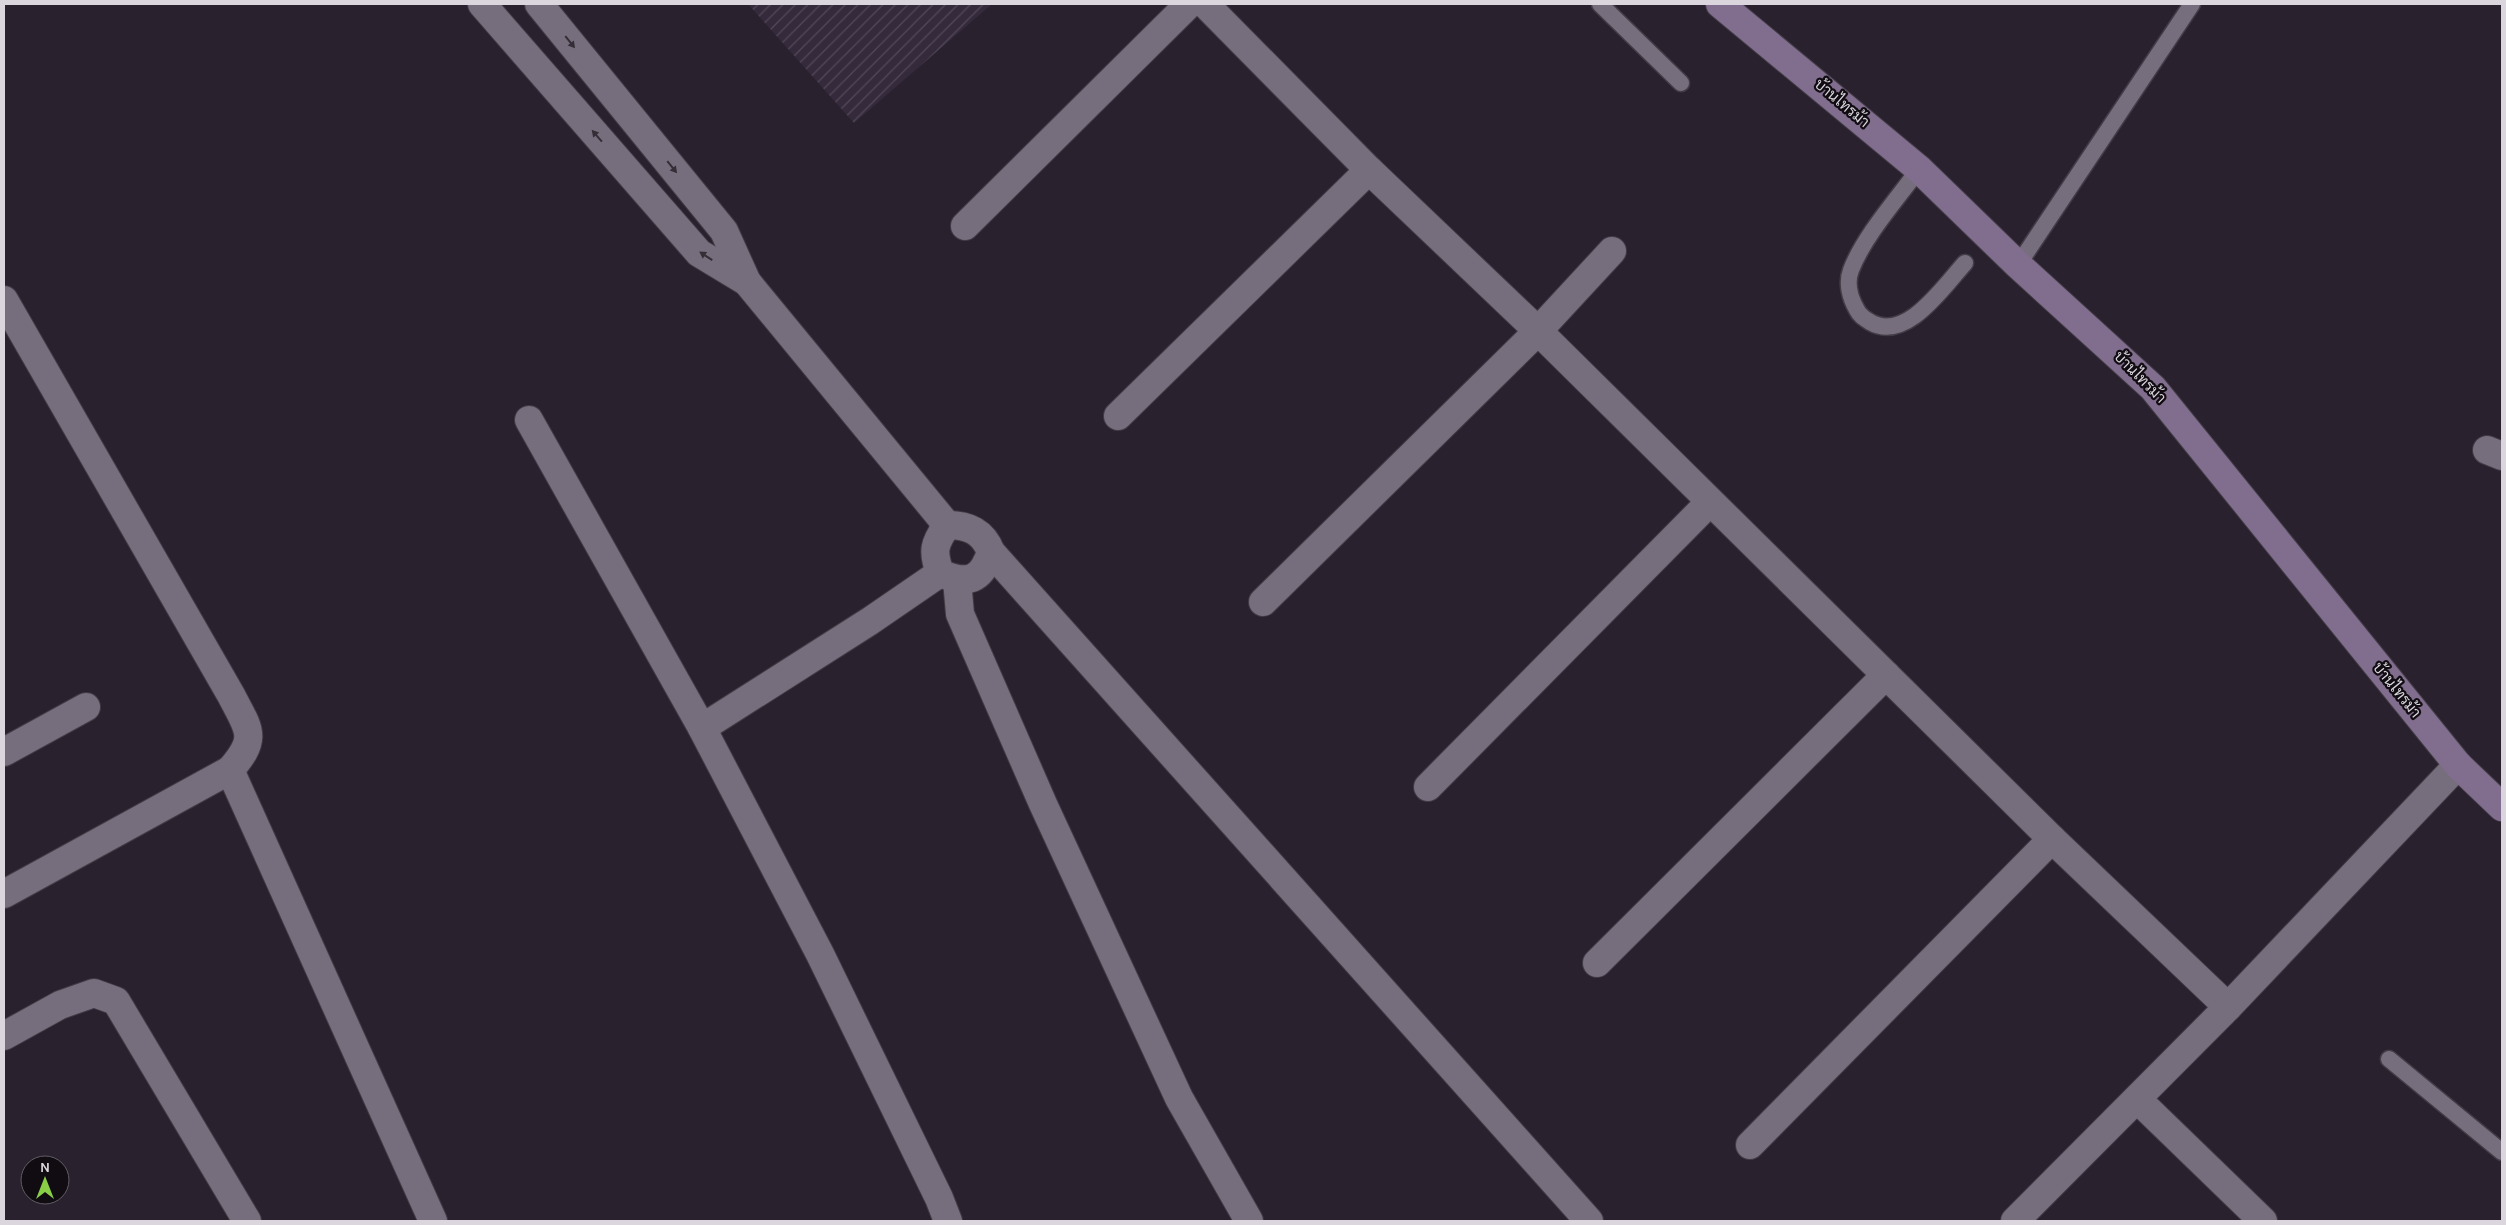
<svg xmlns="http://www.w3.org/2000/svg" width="2506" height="1225" viewBox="0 0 2506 1225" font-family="Karla,Sarabun,sans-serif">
	<defs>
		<pattern id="industrial-furrows" width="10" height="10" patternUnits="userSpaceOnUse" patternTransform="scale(1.25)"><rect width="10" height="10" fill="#352a3c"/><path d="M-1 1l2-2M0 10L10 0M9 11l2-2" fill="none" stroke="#524858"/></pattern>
	</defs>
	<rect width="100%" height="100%" fill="#29212e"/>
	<polygon fill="url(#industrial-furrows)" points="748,4 992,4 854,123"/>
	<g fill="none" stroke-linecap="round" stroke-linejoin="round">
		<g stroke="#413c46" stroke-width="19">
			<g id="lane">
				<polyline points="1600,4 1681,83"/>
				<path d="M1919,169c-21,29 -55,67 -68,101 -5,13 -1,28 6,40 3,6 7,8 13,12 36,21 73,-35 95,-59"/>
				<polyline points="2018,265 2192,4"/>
				<polyline points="2389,1059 2502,1152"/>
			</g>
		</g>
		<g stroke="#413c46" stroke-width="30">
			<g id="street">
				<polyline points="482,4 699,253 747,282"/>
				<polyline points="539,4 724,231 747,282 947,525"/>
				<polyline points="1205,4 1369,170 1538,331 2052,839 2228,1007"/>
				<polyline points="965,226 1189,4"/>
				<path d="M4,300l227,395c18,35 28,42 -1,75l-226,124"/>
				<polyline points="1118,416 1369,170"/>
				<polyline points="529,420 702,728 820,954 939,1198 948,1221"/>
				<polyline points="2487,450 2502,456"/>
				<path d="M947,525c21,0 36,6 44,27l598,669"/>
				<path d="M947,525c-13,19 -15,26 -7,48 28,12 41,8 51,-21"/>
				<polyline points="957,580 960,614 1043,804 1179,1098 1249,1221"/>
				<polyline points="1263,602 1538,331 1612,251"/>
				<polyline points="702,728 870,621 940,573"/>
				<polyline points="4,752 86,707"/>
				<polyline points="230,770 433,1221"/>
				<polyline points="1428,787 1710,502"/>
				<polyline points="1597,963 1886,675"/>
				<polyline points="4,1036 60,1005 94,993 116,1001 247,1221"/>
				<polyline points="2137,1099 2263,1221"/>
				<polyline points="1750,1145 2052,839"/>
				<polyline points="2015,1221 2228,1007 2458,765"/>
			</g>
		</g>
		<g stroke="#413c46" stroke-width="30">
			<polyline id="secondary" points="1720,4 1919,169 2018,265 2153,388 2458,765 2502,807"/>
		</g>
		<use href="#lane" stroke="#776e7d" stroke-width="16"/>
		<use href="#street" stroke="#776e7d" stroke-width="28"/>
		<use href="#secondary" stroke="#816d8d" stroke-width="28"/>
	</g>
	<defs><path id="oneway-solid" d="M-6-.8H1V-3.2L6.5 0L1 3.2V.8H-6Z" transform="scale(1.25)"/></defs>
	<g fill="#342e37">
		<use href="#oneway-solid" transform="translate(570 42) rotate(51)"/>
		<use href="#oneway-solid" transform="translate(597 136) rotate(-131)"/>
		<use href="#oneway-solid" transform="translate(672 167) rotate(51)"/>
		<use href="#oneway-solid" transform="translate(706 256) rotate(-147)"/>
	</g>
	<g text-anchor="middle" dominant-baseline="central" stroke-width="4.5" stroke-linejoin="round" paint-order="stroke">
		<g font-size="15" fill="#dbd6de" stroke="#100c12">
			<text transform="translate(1842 103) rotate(40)">บ้านไทรม้า</text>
			<text transform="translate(2140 377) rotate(45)">บ้านไทรม้า</text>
			<text transform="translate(2397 690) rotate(51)">บ้านไทรม้า</text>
		</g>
	</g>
	<rect width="2506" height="1225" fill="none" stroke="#dbd6de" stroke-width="10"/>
	<g transform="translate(45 1180)"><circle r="24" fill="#100c12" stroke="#615d64"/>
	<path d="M0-4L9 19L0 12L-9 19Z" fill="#8ace47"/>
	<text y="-8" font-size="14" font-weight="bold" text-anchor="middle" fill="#dbd6de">N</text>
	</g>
</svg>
